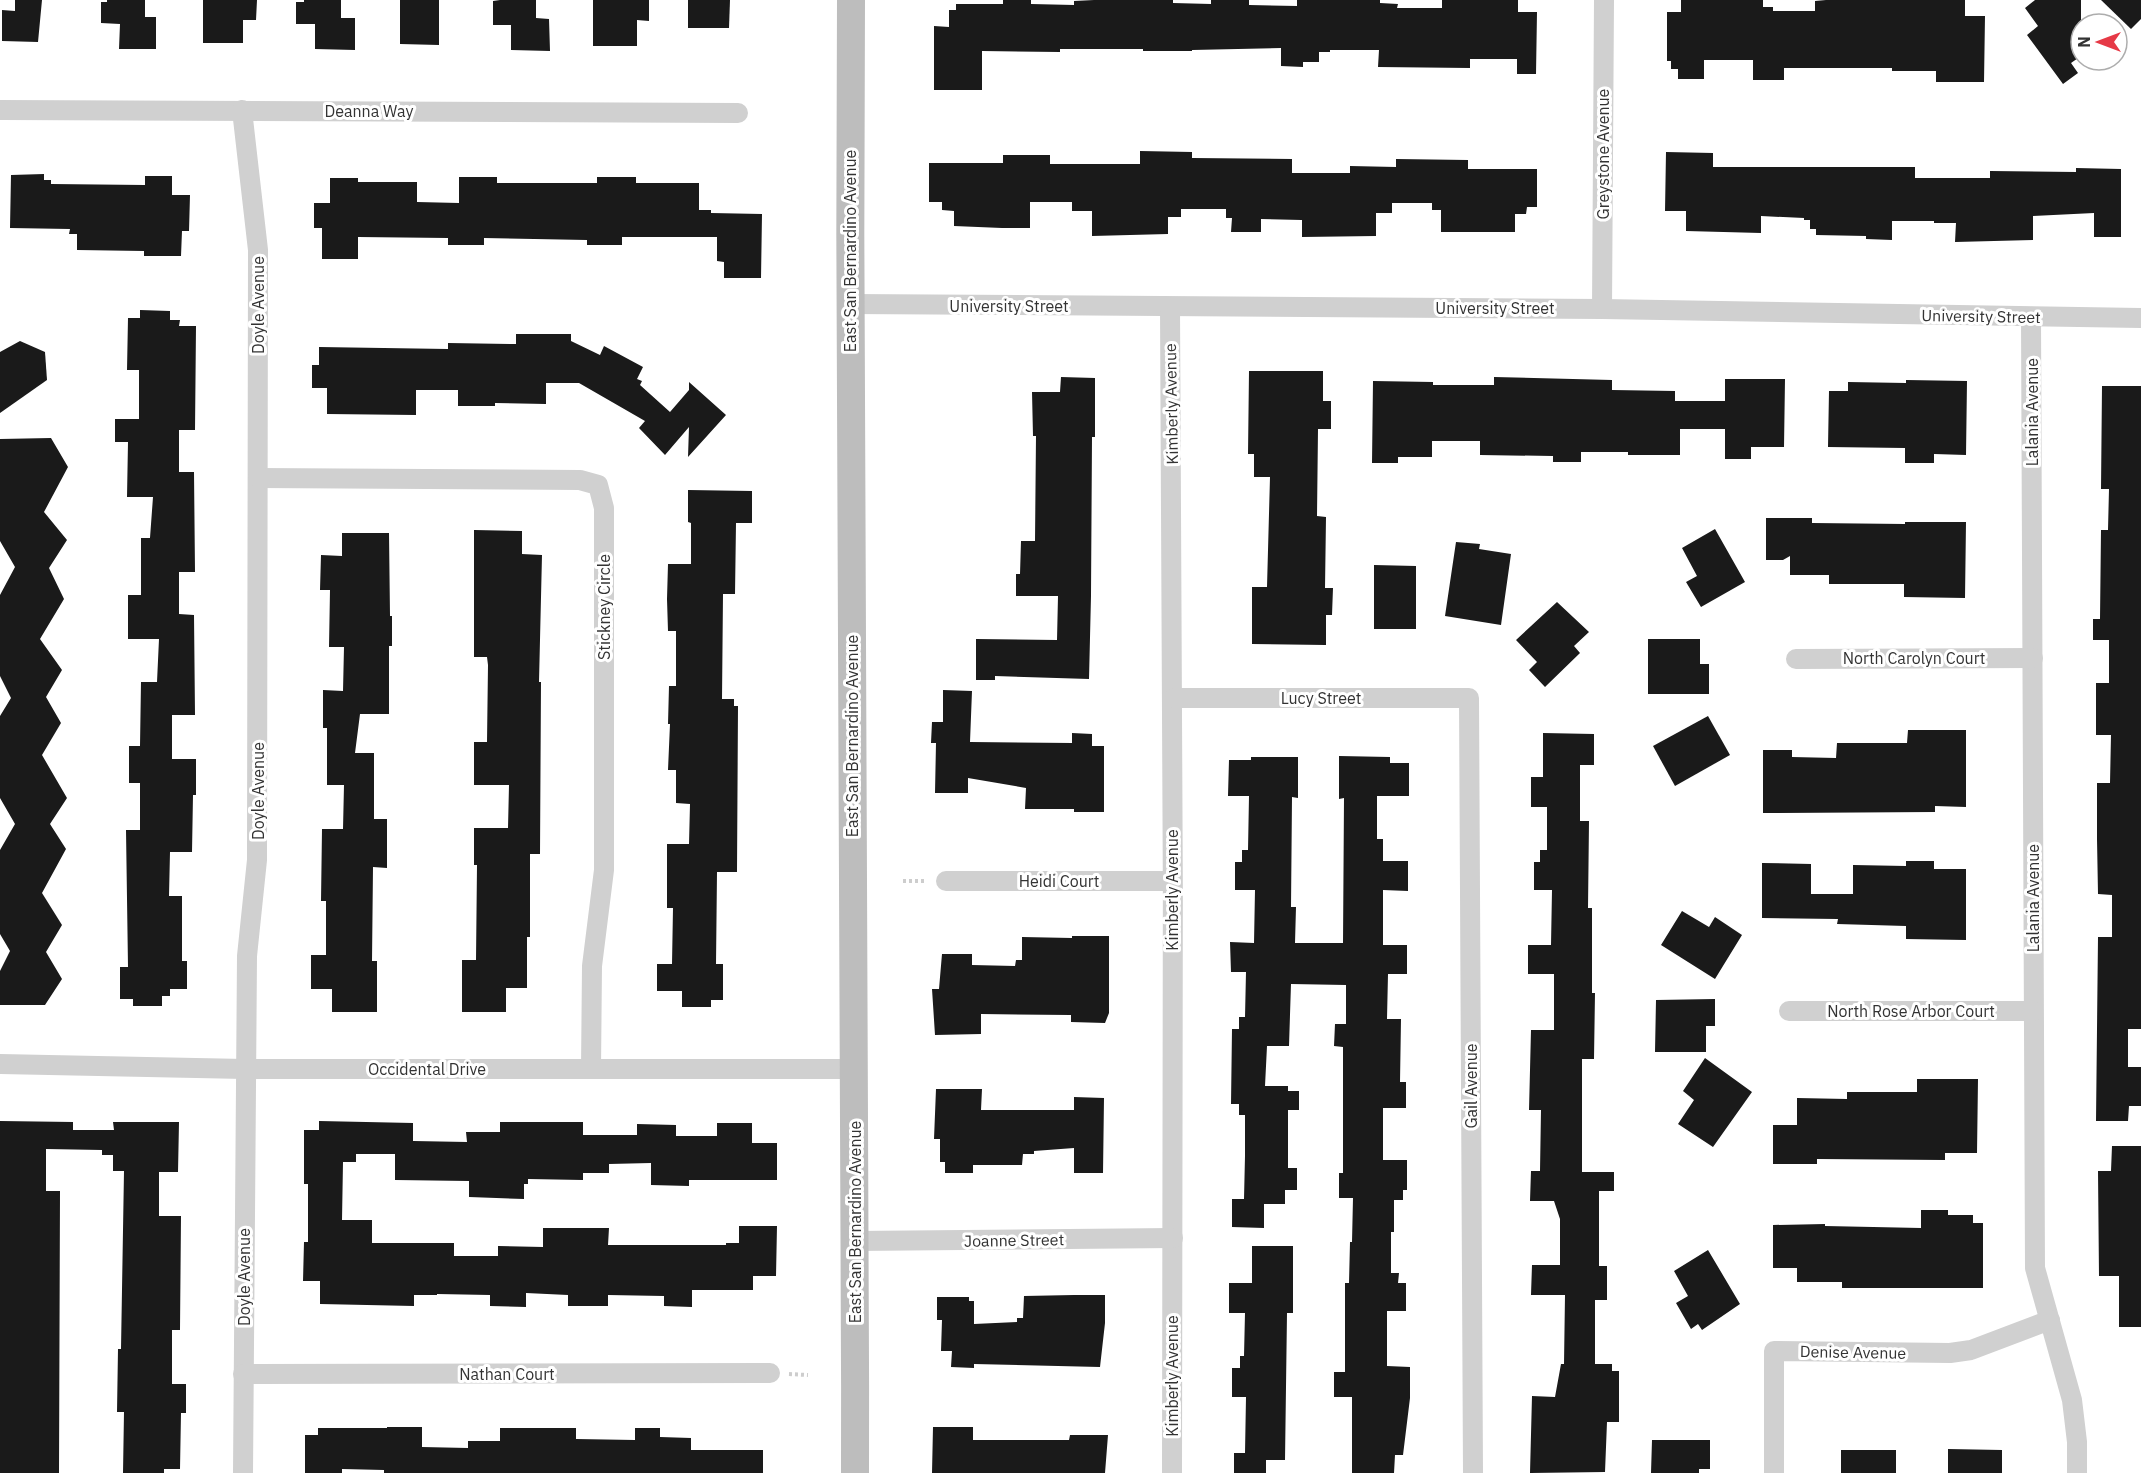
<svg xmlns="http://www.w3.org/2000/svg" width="2141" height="1473" viewBox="0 0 2141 1473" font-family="'IBM Plex Sans',sans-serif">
	<rect width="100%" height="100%" fill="#fff"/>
	<g fill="#1a1a1a">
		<polygon points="15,0 42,0 38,42 2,41 2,10 15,11"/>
		<polygon points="107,0 145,0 145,17 156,17 156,49 119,49 120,24 101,23 101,2 107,2"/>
		<polygon points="203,0 257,0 256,20 243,20 243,43 203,43"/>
		<polygon points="304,0 341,0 341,18 355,18 355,50 315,49 315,24 296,24 296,2 304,2"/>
		<polygon points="400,0 439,0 439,45 400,44"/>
		<polygon points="500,0 536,0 536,18 549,19 550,51 511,50 511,25 493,25 493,1"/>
		<polygon points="593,0 649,0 649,21 637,20 637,46 593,46"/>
		<polygon points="688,0 730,0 729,28 688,28"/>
		<polygon points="1003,0 1031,0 1031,4 1074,5 1074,1 1094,0 1173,0 1173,3 1211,4 1211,0 1249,0 1249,5 1297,6 1297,0 1380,0 1380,3 1398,4 1397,8 1442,8 1442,0 1518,0 1518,12 1537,12 1536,74 1517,74 1517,59 1470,59 1470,68 1378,67 1379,50 1330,50 1330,52 1319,52 1319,62 1303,62 1303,67 1281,66 1281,48 1192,50 1192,51 1143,51 1143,49 1060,49 1060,52 982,51 982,90 934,90 934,26 949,27 949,10 956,10 956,4 1003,4"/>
		<polygon points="1681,0 1763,0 1763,7 1773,7 1773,11 1815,11 1815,1 1826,0 1965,0 1965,16 1985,16 1984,82 1936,82 1936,71 1892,71 1892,68 1784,68 1784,80 1753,80 1753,60 1704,60 1704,79 1678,79 1678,69 1671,69 1671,61 1667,61 1667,12 1681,12"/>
		<polygon points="2035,0 2081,0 2081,56 2071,63 2078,73 2063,84 2027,35 2038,26 2025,8"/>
		<polygon points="2101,0 2141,0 2141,19 2131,29"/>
		<polygon points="1140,151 1192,152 1192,158 1292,159 1292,173 1350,173 1350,166 1396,167 1396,159 1468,160 1468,169 1537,169 1537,207 1527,207 1526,214 1515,214 1515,232 1441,232 1441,210 1432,210 1432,203 1392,203 1392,213 1376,213 1376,236 1302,237 1302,220 1261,219 1261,232 1231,232 1232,218 1226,218 1226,209 1181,209 1181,217 1168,217 1168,234 1092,236 1092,211 1072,211 1072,202 1030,202 1030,228 1002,228 954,226 954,211 942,210 942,202 929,202 929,163 1003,163 1003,155 1050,155 1050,164 1140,164"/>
		<polygon points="1666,152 1713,153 1713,167 1915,167 1915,178 1990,178 1990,171 2076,172 2076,168 2121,169 2121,237 2094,237 2094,213 2033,216 2033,240 1955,242 1956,223 1934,223 1934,221 1892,221 1892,240 1866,239 1866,236 1816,235 1816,229 1810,229 1810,220 1804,220 1804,218 1761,216 1761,233 1686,231 1686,211 1665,211"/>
		<polygon points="44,174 44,180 51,180 51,184 145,185 145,176 172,176 172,195 190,195 189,231 182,231 181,256 144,256 144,251 77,250 77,234 69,234 70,229 10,228 11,175"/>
		<polygon points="459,177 497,177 497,183 597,183 597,177 636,177 636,183 699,183 699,210 711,210 711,213 762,214 761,278 724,278 724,262 717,261 717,237 622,237 622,245 587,245 587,240 484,238 484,245 448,245 448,238 358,237 358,259 322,259 322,228 314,228 314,203 330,203 330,178 358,178 358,182 417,182 417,202 459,203"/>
		<polygon points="140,310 170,311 170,320 180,320 179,326 196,326 195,430 179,430 179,472 194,472 195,572 179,572 179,614 194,615 195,715 172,715 172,759 196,759 196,795 193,795 192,852 170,852 169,896 182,896 182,961 187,961 187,989 170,989 170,996 162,996 162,1006 133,1006 133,999 120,999 120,967 128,967 126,830 140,830 140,783 129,783 129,746 140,746 141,682 157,682 159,639 128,639 128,595 141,595 141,538 150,538 153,497 127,497 128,442 115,442 115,419 139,419 139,370 127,370 128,318 140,318"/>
		<polygon points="516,334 571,334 571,341 600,355 604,346 643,367 637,379 642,381 640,385 670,412 689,390 689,382 726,415 688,457 689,427 665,455 639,428 645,421 579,383 546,383 546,404 495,403 495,406 458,406 458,390 416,390 416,415 327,414 327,388 312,388 312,365 319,365 319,347 448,349 448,343 516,344"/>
		<polygon points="20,341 45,352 47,380 0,413 0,352"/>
		<polygon points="1249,371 1323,371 1323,401 1331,401 1331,429 1318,429 1317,516 1326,517 1325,588 1333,588 1332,615 1326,615 1326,645 1252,644 1252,587 1267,587 1270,477 1254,477 1254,454 1248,454"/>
		<polygon points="1061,377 1095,378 1095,437 1092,437 1091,596 1089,679 995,676 995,680 976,680 976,639 1057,640 1058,596 1016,596 1016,574 1020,574 1021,541 1035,541 1036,436 1033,436 1032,392 1060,392"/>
		<polygon points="1494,377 1612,380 1612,390 1675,391 1675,401 1725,401 1725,379 1785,379 1784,447 1751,447 1751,459 1725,459 1725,429 1680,429 1680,455 1628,455 1628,452 1581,452 1581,462 1553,462 1553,456 1480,455 1480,441 1432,441 1432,457 1398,457 1398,463 1372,463 1373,381 1433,382 1433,385 1494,385"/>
		<polygon points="1906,380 1967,381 1966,455 1934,454 1934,463 1905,463 1905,448 1828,447 1829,391 1848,391 1848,382 1906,383"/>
		<polygon points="2102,386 2141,386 2141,1029 2128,1029 2128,1067 2141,1067 2141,1106 2129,1106 2128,1121 2096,1121 2098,937 2112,937 2112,895 2098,894 2097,839 2097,783 2110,783 2111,735 2096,735 2096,683 2109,683 2109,640 2093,640 2093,619 2100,619 2101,530 2108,530 2109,489 2101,489"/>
		<polygon points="51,438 68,467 44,512 67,540 49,568 64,599 40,639 62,670 46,697 61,723 42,755 67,798 50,824 66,849 42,893 62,925 46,952 62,979 45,1005 0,1005 0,971 10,951 0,934 0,850 15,824 0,798 0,716 11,698 0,676 0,595 15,567 0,541 0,439"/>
		<polygon points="688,490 752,491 752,523 736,523 735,594 723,594 722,699 734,699 734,706 738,706 737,872 717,872 716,964 723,964 723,1000 711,1000 711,1007 682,1007 682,991 657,991 657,964 672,964 673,908 667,908 667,844 689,844 690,804 676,803 676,770 668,770 670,724 668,724 669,686 676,686 676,631 668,631 667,599 668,564 691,564 691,523 688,522"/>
		<polygon points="1766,518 1812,518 1812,523 1905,524 1905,522 1966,522 1965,598 1904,597 1904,584 1829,584 1829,575 1790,575 1790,556 1783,560 1766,560"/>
		<polygon points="1715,529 1745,582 1701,607 1686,582 1697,576 1682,548"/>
		<polygon points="474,530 522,531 522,554 542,555 539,682 541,682 540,854 530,854 530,937 527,937 527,988 506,988 506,1012 462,1012 462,960 476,960 477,865 474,865 474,828 508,828 509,785 474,785 474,742 487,742 488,665 487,657 474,657"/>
		<polygon points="342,533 389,533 390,616 392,616 392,646 389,646 389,714 360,714 355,753 374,753 374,819 387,819 387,868 373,867 372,961 377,961 377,1012 332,1012 332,989 311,989 311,955 326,955 326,901 321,901 322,829 343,829 344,785 327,785 327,728 323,728 323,690 343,691 344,647 329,647 330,590 320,590 321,555 342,556"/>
		<polygon points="1456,542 1480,544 1479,549 1511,554 1501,625 1445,616"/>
		<polygon points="1374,565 1416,566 1416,629 1374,629"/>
		<polygon points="1557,602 1589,632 1574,646 1580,653 1545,687 1529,670 1537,662 1516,640"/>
		<polygon points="1648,639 1700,639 1700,664 1709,664 1709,694 1648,694"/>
		<polygon points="943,690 972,691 970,742 1072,743 1072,733 1092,734 1092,746 1104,746 1104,812 1074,812 1074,809 1025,809 1026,788 968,778 968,793 935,793 936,743 931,743 932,722 943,722"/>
		<polygon points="1708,716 1730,755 1675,786 1653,746"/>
		<polygon points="1908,730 1966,730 1966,807 1935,806 1935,812 1763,813 1763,750 1792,750 1792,757 1836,758 1837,743 1907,743"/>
		<polygon points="1543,733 1594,734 1594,765 1580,765 1580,821 1589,821 1588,908 1592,908 1592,993 1595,993 1594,1059 1582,1059 1582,1172 1614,1172 1614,1191 1599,1191 1599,1266 1607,1266 1607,1300 1595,1300 1595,1364 1612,1364 1612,1371 1619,1371 1619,1422 1607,1422 1605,1472 1530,1473 1532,1396 1555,1397 1561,1364 1564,1364 1565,1295 1531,1295 1532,1265 1560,1265 1560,1219 1554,1201 1530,1201 1531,1171 1540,1171 1541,1110 1529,1110 1531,1030 1554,1030 1554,974 1528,974 1528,945 1551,945 1552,890 1534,890 1534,862 1540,862 1540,850 1547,850 1547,807 1531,807 1531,777 1543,777"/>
		<polygon points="1339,756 1390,757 1390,763 1409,763 1409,796 1377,796 1377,839 1383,839 1383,861 1408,861 1408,891 1383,890 1383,945 1407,945 1407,974 1388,974 1387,1019 1401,1019 1400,1082 1406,1082 1406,1108 1383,1108 1383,1160 1407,1160 1407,1190 1403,1190 1403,1200 1394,1200 1394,1232 1391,1232 1391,1273 1399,1273 1398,1283 1406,1283 1406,1311 1387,1311 1387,1366 1410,1367 1410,1398 1403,1455 1395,1455 1394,1473 1352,1473 1352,1397 1334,1397 1334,1372 1345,1372 1345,1283 1349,1283 1350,1242 1352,1242 1353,1198 1339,1198 1339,1173 1343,1173 1343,1047 1334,1046 1335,1024 1346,1024 1346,985 1291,984 1289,1046 1267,1046 1265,1086 1288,1086 1288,1091 1299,1091 1299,1110 1288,1110 1288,1168 1297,1168 1297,1190 1285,1190 1285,1204 1264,1204 1264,1228 1232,1227 1232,1199 1244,1199 1245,1156 1245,1115 1239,1115 1239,1104 1231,1104 1232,1029 1239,1029 1239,1017 1245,1017 1246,972 1231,972 1230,942 1254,943 1255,890 1235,890 1235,862 1242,862 1242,850 1248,850 1249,796 1228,796 1229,760 1251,760 1251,757 1298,757 1298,798 1292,797 1291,907 1296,907 1295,943 1343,943 1344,798 1339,799"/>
		<polygon points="1906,861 1934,861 1934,869 1966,869 1966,940 1906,939 1906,926 1837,924 1838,919 1762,918 1762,863 1811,864 1811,894 1853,894 1853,865 1906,866"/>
		<polygon points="1682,911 1709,927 1715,917 1742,935 1715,979 1661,945"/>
		<polygon points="1072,936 1109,936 1109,1013 1105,1023 1071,1022 1071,1015 981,1014 981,1034 935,1035 932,989 939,989 942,954 972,954 972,965 1015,966 1016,960 1022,960 1022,937 1072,938"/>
		<polygon points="1715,999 1715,1026 1706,1026 1706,1052 1655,1052 1656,1000"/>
		<polygon points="1705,1058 1752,1092 1713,1147 1678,1124 1694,1100 1683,1091"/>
		<polygon points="1917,1079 1978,1079 1977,1153 1945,1153 1945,1160 1817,1159 1817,1164 1773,1164 1773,1125 1797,1125 1797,1098 1847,1099 1847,1092 1917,1092"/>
		<polygon points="936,1089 982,1089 981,1110 1074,1110 1074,1097 1104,1098 1103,1173 1074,1173 1074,1148 1034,1151 1034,1154 1023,1154 1022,1165 973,1165 973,1173 945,1173 945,1162 940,1162 940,1139 934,1139"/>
		<polygon points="0,1121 73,1122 73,1130 114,1130 113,1122 179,1122 178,1172 159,1172 159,1216 181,1216 180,1330 172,1330 172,1384 186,1384 186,1413 181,1413 180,1469 164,1469 164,1473 123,1473 124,1412 117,1412 118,1349 121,1349 124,1171 113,1171 113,1155 102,1155 102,1150 46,1149 46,1191 60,1191 59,1473 0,1473"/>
		<polygon points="319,1121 413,1123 413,1141 467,1142 466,1132 500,1132 500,1122 583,1122 583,1135 637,1135 637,1124 676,1125 676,1136 717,1136 717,1123 752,1123 752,1143 777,1143 777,1180 689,1180 689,1186 651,1185 651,1163 609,1164 609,1173 583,1173 583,1180 528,1179 528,1184 524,1184 524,1199 469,1197 469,1181 395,1180 395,1154 356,1154 356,1162 343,1162 342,1220 372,1220 372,1243 454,1243 454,1256 498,1256 498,1246 543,1247 543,1228 609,1228 608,1245 726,1245 726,1243 739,1243 739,1226 777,1226 776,1276 753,1276 753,1290 692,1290 692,1307 664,1306 664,1296 608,1295 608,1306 568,1306 568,1295 526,1293 526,1307 490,1306 490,1295 437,1294 437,1295 414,1295 414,1306 320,1304 320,1281 303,1281 304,1242 308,1242 308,1184 304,1184 304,1130 319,1130"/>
		<polygon points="2112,1146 2141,1146 2141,1327 2119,1327 2119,1276 2099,1276 2098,1171 2111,1171"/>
		<polygon points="1921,1210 1948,1210 1948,1215 1973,1215 1973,1223 1983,1223 1983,1288 1842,1288 1842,1282 1797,1282 1797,1268 1773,1268 1773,1225 1825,1224 1825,1226 1921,1228"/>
		<polygon points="1252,1246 1293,1246 1293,1313 1287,1313 1285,1460 1266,1460 1266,1473 1234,1473 1234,1453 1245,1453 1246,1397 1232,1397 1232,1368 1240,1368 1240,1356 1244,1356 1245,1313 1229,1313 1229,1283 1252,1283"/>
		<polygon points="1708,1250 1740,1304 1702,1330 1698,1324 1691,1329 1676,1303 1688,1296 1674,1271"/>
		<polygon points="1074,1295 1105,1295 1105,1323 1100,1367 974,1364 974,1368 951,1367 952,1351 941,1351 942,1320 937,1320 937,1297 969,1297 969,1301 974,1301 974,1324 1017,1322 1017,1318 1023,1318 1024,1296"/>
		<polygon points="387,1427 422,1427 422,1447 468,1448 468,1441 500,1441 500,1428 576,1428 576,1439 635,1440 635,1428 660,1428 660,1437 691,1438 691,1450 763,1450 763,1473 384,1473 384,1470 342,1469 342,1473 305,1473 305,1435 318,1435 318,1428 387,1428"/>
		<polygon points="933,1427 973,1427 973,1440 1069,1440 1070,1435 1108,1435 1105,1473 932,1473"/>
		<polygon points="1652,1440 1710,1440 1710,1469 1699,1469 1699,1473 1651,1473"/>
		<polygon points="1948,1449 2002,1450 2002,1473 1948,1473"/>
		<rect x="1841" y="1450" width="55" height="23"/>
	</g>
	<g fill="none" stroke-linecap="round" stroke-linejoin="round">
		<g stroke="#cdcdcd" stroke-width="4" stroke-dasharray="3 3" stroke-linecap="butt">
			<polyline points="903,881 925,881"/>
			<polyline points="789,1374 808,1375"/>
		</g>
		<g stroke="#d0d0d0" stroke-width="20">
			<polyline points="0,110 738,113"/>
			<polyline points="242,110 258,250 257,860 247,956 243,1473"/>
			<polyline points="849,304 1602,309 2141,318"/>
			<path d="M1170,307c4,389 3,777 2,1166"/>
			<polyline points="1602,309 1604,0"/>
			<polyline points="2031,317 2035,1268 2072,1400 2077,1442 2077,1473"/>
			<polyline points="258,478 580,480 598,485 604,508 604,870 592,966 591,1069"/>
			<polyline points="1796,659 2033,658"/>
			<polyline points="1174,698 1469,698 1473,1473"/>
			<polyline points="946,881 1172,881"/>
			<polyline points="1789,1011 2033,1011"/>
			<polyline points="0,1064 245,1069 854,1069"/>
			<polyline points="855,1241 1173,1238"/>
			<polyline points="243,1374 770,1373"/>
			<polyline points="1774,1473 1774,1351 1950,1353 1971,1350 2050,1320"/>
		</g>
		<path stroke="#bdbdbd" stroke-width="28" d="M851,0c-3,491 5,982 4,1473"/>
	</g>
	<g text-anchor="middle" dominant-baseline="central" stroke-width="6" stroke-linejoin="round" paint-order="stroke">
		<g font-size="16" fill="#333" stroke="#fff">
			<text x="369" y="111">Deanna Way</text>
			<text transform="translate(1603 154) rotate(-90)">Greystone Avenue</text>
			<text transform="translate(850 251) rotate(-90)">East San Bernardino Avenue</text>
			<text transform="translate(258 305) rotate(-90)">Doyle Avenue</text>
			<text x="1009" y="306">University Street</text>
			<text x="1495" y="308">University Street</text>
			<text transform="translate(1981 316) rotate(1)">University Street</text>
			<text transform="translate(1171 404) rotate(-91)">Kimberly Avenue</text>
			<text transform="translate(2032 412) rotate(-90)">Lalania Avenue</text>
			<text transform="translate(604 607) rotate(-90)">Stickney Circle</text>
			<text x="1914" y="658">North Carolyn Court</text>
			<text x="1321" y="698">Lucy Street</text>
			<text transform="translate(852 736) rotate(-90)">East San Bernardino Avenue</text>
			<text transform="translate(258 791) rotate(-90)">Doyle Avenue</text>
			<text x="1059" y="881">Heidi Court</text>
			<text transform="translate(1172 890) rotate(-90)">Kimberly Avenue</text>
			<text transform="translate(2033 898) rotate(-90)">Lalania Avenue</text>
			<text x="1911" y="1011">North Rose Arbor Court</text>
			<text x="427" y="1069">Occidental Drive</text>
			<text transform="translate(1471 1086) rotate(-90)">Gail Avenue</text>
			<text transform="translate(855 1222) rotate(-90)">East San Bernardino Avenue</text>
			<text transform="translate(1014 1240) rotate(-1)">Joanne Street</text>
			<text transform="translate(244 1277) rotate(-90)">Doyle Avenue</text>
			<text transform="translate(1853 1352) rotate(1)">Denise Avenue</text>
			<text x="507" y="1374">Nathan Court</text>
			<text transform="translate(1172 1376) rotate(-90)">Kimberly Avenue</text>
		</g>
	</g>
	<g transform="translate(2099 42) rotate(270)"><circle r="28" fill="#ffffff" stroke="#adadad" stroke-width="1.5"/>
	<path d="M0-4.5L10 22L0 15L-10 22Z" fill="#e63946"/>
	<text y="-9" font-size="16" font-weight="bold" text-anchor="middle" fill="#333333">N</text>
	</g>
</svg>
